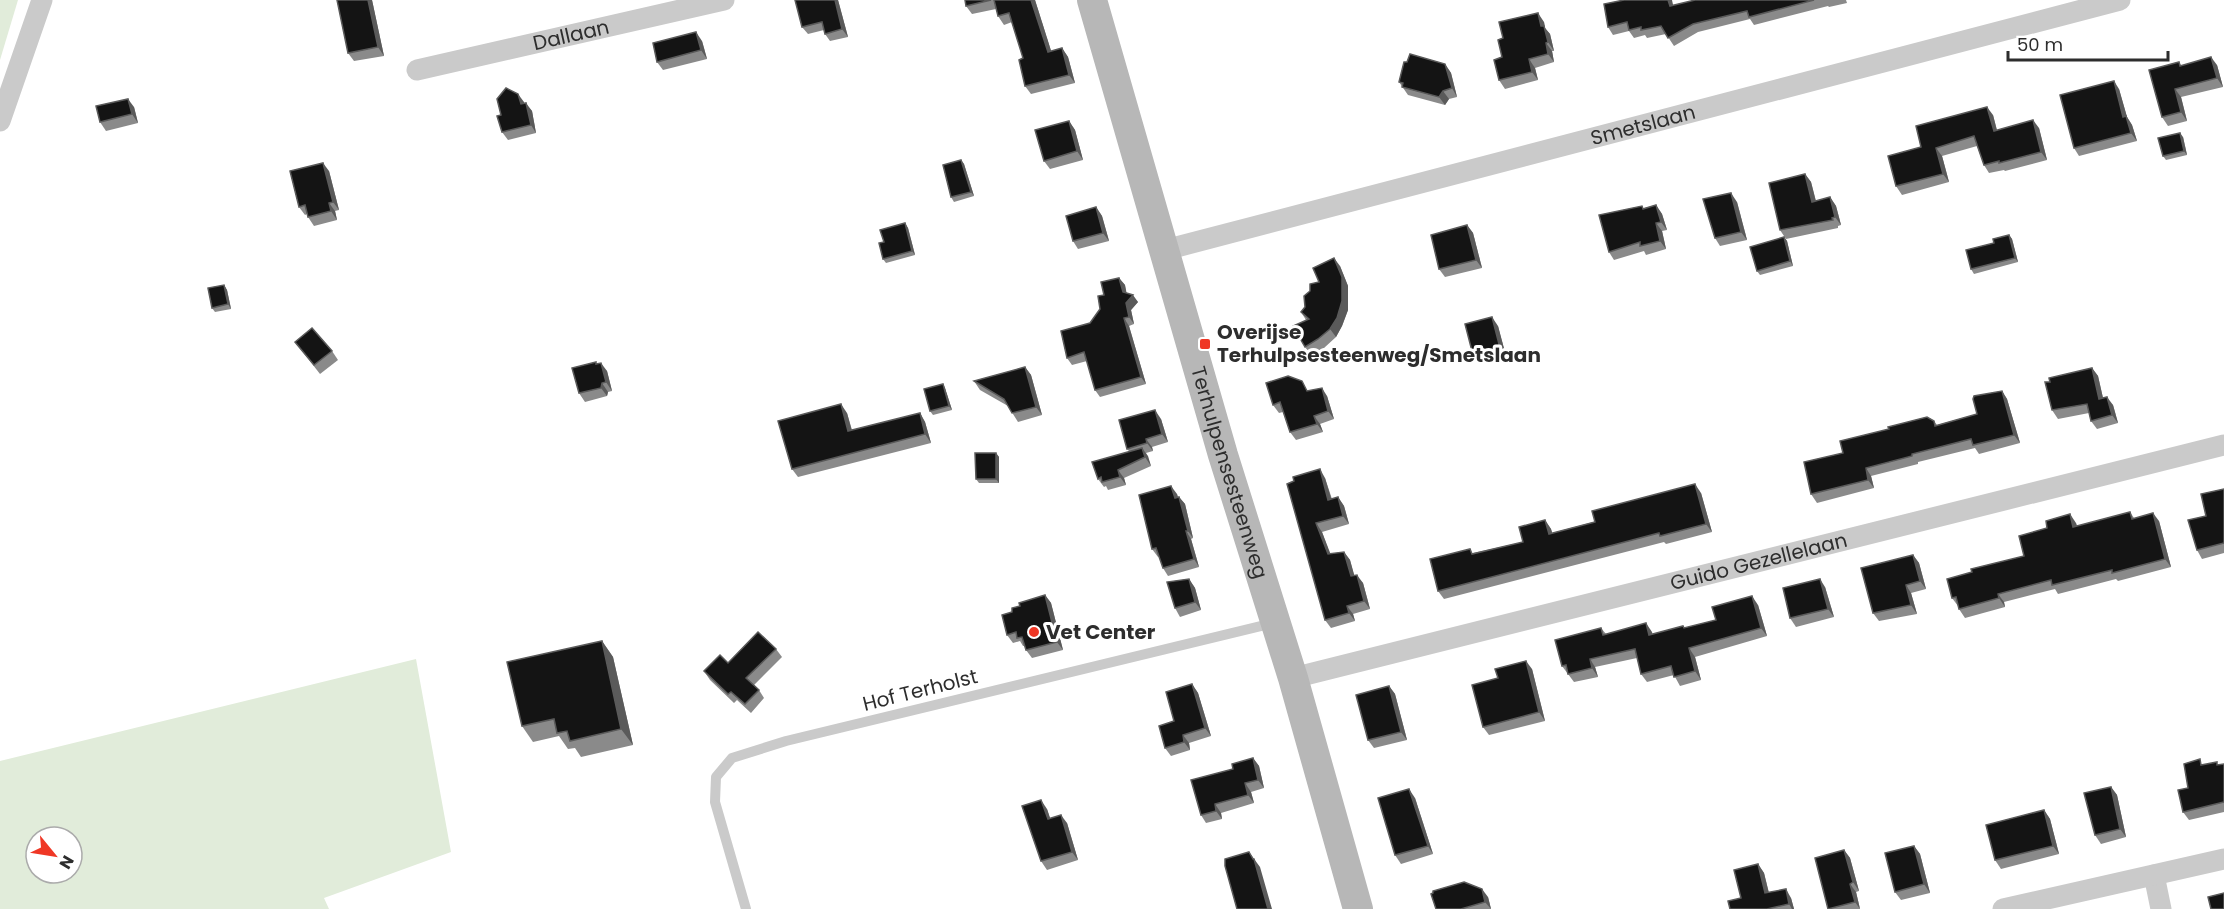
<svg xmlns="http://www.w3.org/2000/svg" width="2224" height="909" viewBox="0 0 2224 909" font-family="Poppins,sans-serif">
	<rect width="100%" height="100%" fill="#fff"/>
	<g fill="#e1ecda" fill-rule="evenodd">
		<polygon points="0,0 18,0 0,60"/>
		<path d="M416,659l35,193 -127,46 5,11h-329v-148zM36,837h36v36h-36z"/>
	</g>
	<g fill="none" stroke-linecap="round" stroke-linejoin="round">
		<polyline stroke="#cacaca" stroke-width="10" points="746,909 715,802 716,777 732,758 786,741 1273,623"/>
		<g stroke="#cacaca" stroke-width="21">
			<path id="s1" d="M417,70l307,-70"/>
			<polyline points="0,121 42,0"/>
			<path id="s2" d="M1165,250l955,-250"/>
			<path id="s3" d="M1293,678l931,-233"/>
			<polyline points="2154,875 2161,909"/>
			<polyline points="2003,909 2224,859"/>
		</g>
		<path stroke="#b7b7b7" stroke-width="30" id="s4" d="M1092,0l131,455 70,223 65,231"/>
	</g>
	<g fill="#8a8a8a">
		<polygon points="337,0 372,0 384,56 354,61 348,53"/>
		<polygon points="838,0 848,37 830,41 825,34 824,30 808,34 802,27"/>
		<polygon points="965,0 1035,0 1051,51 1062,48 1068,57 1075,83 1031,94 1025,86 1023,58 1012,22 1004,25 998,16 996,9 972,14 966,6"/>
		<polygon points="1695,0 1846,0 1847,3 1829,7 1828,6 1754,25 1750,19 1698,32 1674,46 1666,34 1647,38 1645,35 1634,38 1629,31 1613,35 1608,27 1673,6"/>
		<polygon points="1544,22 1545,28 1550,34 1554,51 1552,51 1554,62 1535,68 1538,80 1505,89 1499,80 1503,38"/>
		<polygon points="702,41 707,59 663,70 657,62"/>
		<polygon points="2179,62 2181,65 2217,65 2223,87 2181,97 2187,121 2168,126 2162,117"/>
		<polygon points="1445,64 1451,73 1457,97 1449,99 1445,105 1408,95 1399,82"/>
		<polygon points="2119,89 2127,117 2132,125 2137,141 2079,156 2074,148"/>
		<polygon points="524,103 532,111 536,133 508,140 502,132"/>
		<polygon points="134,107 138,123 106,131 100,122"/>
		<polygon points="1993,115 1997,130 2039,128 2047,160 2005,171 2004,170 1989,173 1984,165 1977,146 1942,156 1949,182 1902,195 1896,186 1921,147"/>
		<polygon points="1069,121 1075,130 1083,160 1050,169 1044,161"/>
		<polygon points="2183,137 2187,155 2166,160 2163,156"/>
		<polygon points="961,160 964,164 974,196 954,202 951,197"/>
		<polygon points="329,171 339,210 335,211 337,220 314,226 308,217 307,214 305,215 299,207"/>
		<polygon points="1805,174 1811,182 1816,201 1830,197 1836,206 1841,225 1838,226 1838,228 1786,239 1780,230"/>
		<polygon points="1737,202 1747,240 1720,246 1715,238"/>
		<polygon points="1656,205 1662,214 1667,230 1662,231 1666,249 1646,255 1644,251 1614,260 1609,252 1644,208"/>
		<polygon points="1096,207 1102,216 1109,241 1078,249 1073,241"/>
		<polygon points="905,223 908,228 915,255 886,263 883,259 884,242"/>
		<polygon points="1467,225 1473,233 1482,268 1445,277 1439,269"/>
		<polygon points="2009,235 2012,239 2018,262 1974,274 1971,269 1994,243"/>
		<polygon points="1784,237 1787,241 1793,266 1760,275 1757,271"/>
		<polygon points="1340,266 1348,286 1348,310 1342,326 1336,337 1324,348 1311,355 1305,347 1306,320 1301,312 1305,307 1310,291 1319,282"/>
		<polygon points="1119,278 1125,285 1126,293 1138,302 1131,310 1134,324 1129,326 1146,384 1100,397 1095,390 1087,361 1072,365 1067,358 1100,309 1104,295"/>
		<polygon points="224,285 227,290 231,309 215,312 212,308"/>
		<polygon points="1498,326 1506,356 1479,363 1473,355"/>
		<polygon points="295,342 332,351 338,360 320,374"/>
		<polygon points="597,364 607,371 612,391 608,392 607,396 585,402 579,393"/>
		<polygon points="1025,367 1031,375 1042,415 1018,422 1008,406 980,390 974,381"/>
		<polygon points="2092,368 2098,376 2103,398 2113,405 2118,423 2097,429 2091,421 2089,413 2058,419 2052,410"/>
		<polygon points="943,384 945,388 952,410 933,415 930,411"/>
		<polygon points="1308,391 1327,396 1334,419 1320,424 1323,432 1296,440 1290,432 1283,412 1279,413 1273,405"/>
		<polygon points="2002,391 2007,399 2020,443 1979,454 1975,448 1918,462 1918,464 1871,476 1874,488 1817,503 1811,494 1843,453 1934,421 1937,425 1977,414"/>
		<polygon points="847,413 852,430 920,413 925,422 931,443 798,477 792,469"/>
		<polygon points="1161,419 1168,442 1152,447 1153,451 1146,453 1151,466 1124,478 1126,485 1108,490 1106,486 1104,487 1098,479 1129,451 1127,449"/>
		<polygon points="996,453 999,457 999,483 979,483 976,479"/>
		<polygon points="1325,478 1332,499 1338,497 1344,506 1349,524 1322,532 1330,554 1344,552 1350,560 1354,575 1363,583 1370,609 1353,614 1355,621 1331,628 1325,620 1294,481"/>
		<polygon points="2224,489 2224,553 2202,559 2197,550"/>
		<polygon points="1701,493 1712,532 1666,544 1664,542 1444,599 1438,591 1473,553 1523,542 1545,520 1551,529 1552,533"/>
		<polygon points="1177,494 1178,497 1179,497 1185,504 1193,538 1191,539 1199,567 1168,576 1163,568 1159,556 1158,557 1152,549"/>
		<polygon points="2130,512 2134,518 2159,521 2171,567 2118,581 2116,579 2058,594 2055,589 2004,602 2005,607 1965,618 1959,609 1958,606 1952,598 2024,556 2076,523 2077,526"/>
		<polygon points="1913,555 1919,563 1926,589 1911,593 1917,614 1879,621 1873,613"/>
		<polygon points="1189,579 1195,588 1201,610 1180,617 1175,608"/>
		<polygon points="1825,587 1834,617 1796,627 1790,618"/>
		<polygon points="1045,595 1051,603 1063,650 1032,658 1026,650 1025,646 1023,646 1020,641 1013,643 1007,635 1012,612 1020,606"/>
		<polygon points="1758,605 1767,636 1695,657 1701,680 1680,686 1674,675 1647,682 1641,674 1637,658 1595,667 1598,677 1574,682 1562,666 1601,628 1606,634 1652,632 1652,634 1684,628 1716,620"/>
		<polygon points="602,641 613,657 633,745 581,757 575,748 568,749 559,736 533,742 522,726"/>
		<polygon points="776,649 782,657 754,685 759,690 764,698 751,713 737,700 734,703 710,680 704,671 728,663"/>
		<polygon points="1532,669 1545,721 1489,735 1483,727 1498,678"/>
		<polygon points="1192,684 1198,693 1211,736 1189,743 1190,750 1171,756 1165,748 1174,721"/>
		<polygon points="1389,686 1395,694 1407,740 1374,748 1368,740"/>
		<polygon points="1253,758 1259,766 1264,788 1251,792 1254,803 1221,813 1222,819 1206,823 1201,815"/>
		<polygon points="2224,764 2224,812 2189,820 2183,812 2188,788 2204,765 2219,765"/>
		<polygon points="2111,787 2117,795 2126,837 2101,844 2095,835"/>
		<polygon points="1415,798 1433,854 1401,864 1395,855"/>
		<polygon points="1047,809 1050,818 1067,823 1078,860 1047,870 1041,861"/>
		<polygon points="2044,810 2050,819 2059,854 2001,869 1995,860"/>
		<polygon points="1914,846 1920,854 1930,893 1901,900 1895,892"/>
		<polygon points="1844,850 1850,858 1859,891 1856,892 1860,909 1828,909"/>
		<polygon points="1758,864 1764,873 1769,893 1791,898 1794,909 1730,909 1741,898"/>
		<polygon points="1488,897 1491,909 1436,909"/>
	</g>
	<g fill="#5a5a5a">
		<polygon points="368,0 372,0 384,56 378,47"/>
		<polygon points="835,0 838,0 848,37 842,29"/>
		<polygon points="1031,0 1035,0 1054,60 1048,52"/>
		<polygon points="1668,0 1672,0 1675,14 1670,6"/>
		<polygon points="1538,13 1544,22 1545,28 1550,34 1554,51 1548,42 1541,26"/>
		<polygon points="696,32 702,41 707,59 701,50"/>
		<polygon points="1546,43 1552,51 1554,62 1548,54"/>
		<polygon points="1062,48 1068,57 1075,83 1069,75"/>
		<polygon points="2211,57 2217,65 2223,87 2217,78"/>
		<polygon points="1529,59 1535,68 1538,80 1532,72"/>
		<polygon points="1445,64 1451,73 1457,97 1452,88"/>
		<polygon points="2114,81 2119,89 2127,117 2132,125 2137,141 2131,133 2123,117"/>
		<polygon points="2175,89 2181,97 2187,121 2181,112"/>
		<polygon points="1443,91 1449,99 1445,105 1439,97"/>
		<polygon points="518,94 524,102 526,112 521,104"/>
		<polygon points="128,99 134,107 138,123 132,114"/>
		<polygon points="526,103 532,111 536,133 531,125"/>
		<polygon points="1987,107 1993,115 1999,139 1994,131"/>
		<polygon points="2033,120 2039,128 2047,160 2041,152"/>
		<polygon points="1069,121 1075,130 1083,160 1077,151"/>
		<polygon points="2180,133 2183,137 2187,155 2184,151"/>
		<polygon points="1936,148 1942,156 1949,182 1943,174"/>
		<polygon points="961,160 964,164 974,196 971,192"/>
		<polygon points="323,163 329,171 339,210 333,202"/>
		<polygon points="1805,174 1811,182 1818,210 1812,202"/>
		<polygon points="1731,193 1737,202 1747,240 1741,232"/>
		<polygon points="1830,197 1836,206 1841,225 1835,217"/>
		<polygon points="329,203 335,211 337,220 331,211"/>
		<polygon points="1656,205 1662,214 1667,230 1661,222"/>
		<polygon points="1096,207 1102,216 1109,241 1103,233"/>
		<polygon points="905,223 908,228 915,255 912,251"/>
		<polygon points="1656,223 1662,231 1666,249 1660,241"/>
		<polygon points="1467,225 1473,233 1482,268 1476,260"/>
		<polygon points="2009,235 2012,239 2018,262 2015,258"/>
		<polygon points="1784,237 1787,241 1793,266 1790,261"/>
		<polygon points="1334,258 1340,266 1348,286 1348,310 1342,326 1336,337 1330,329"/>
		<polygon points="1119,278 1125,285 1128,300 1123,292"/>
		<polygon points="224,285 227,290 231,309 228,304"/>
		<polygon points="1133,295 1138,302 1131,310 1134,324 1129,317 1126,303"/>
		<polygon points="1492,317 1498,326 1506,356 1500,348"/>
		<polygon points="1124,318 1129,326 1146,384 1141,377"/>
		<polygon points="601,363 607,371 612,391 606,382"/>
		<polygon points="1025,367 1031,375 1042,415 1036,407"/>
		<polygon points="2092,368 2098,376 2105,407 2099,399"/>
		<polygon points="602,383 608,392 607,396 601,388"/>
		<polygon points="943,384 945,388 952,410 949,406"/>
		<polygon points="1322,388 1327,396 1334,419 1328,411"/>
		<polygon points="2002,391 2007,399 2020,443 2014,435"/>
		<polygon points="2107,397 2113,405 2118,423 2112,415"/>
		<polygon points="841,404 847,413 854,439 848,431"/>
		<polygon points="1155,410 1161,419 1168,442 1162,434"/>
		<polygon points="920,413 925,422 931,443 925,434"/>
		<polygon points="1314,416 1320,424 1323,432 1317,424"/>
		<polygon points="1146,439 1152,447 1153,451 1147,443"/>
		<polygon points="1142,448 1148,456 1151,466 1145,457"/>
		<polygon points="996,453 999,457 999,483 996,479"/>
		<polygon points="1866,468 1871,476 1874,488 1868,480"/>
		<polygon points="1320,469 1325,478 1334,508 1328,500"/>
		<polygon points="1118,470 1124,478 1126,485 1120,477"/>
		<polygon points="1695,484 1701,493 1712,532 1706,524"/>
		<polygon points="1171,486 1177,494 1180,506 1175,498"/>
		<polygon points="1179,497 1185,504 1193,538 1188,531"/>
		<polygon points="1338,497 1344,506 1349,524 1343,516"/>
		<polygon points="2153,513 2159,521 2171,567 2165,559"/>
		<polygon points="2070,514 2076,523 2079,535 2073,527"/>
		<polygon points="1545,520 1551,529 1555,542 1549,534"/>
		<polygon points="1316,523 1322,532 1334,563 1328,554"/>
		<polygon points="1186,531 1191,539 1199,567 1194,559"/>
		<polygon points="1344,552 1350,560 1357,585 1351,576"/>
		<polygon points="1913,555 1919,563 1926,589 1920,581"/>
		<polygon points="1357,575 1363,583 1370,609 1364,601"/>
		<polygon points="1189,579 1195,588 1201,610 1195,602"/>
		<polygon points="1820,579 1825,587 1834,617 1828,609"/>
		<polygon points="1906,585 1911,593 1917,614 1911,605"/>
		<polygon points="1998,594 2004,602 2005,607 1999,598"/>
		<polygon points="1045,595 1051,603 1063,650 1057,642"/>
		<polygon points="1752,596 1758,605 1767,636 1761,628"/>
		<polygon points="1347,606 1353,614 1355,621 1349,613"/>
		<polygon points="1646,623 1652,632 1655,643 1649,635"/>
		<polygon points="602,641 613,657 633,745 621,729"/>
		<polygon points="1689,648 1695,657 1701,680 1695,671"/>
		<polygon points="1590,659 1595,667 1598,677 1592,668"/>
		<polygon points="1526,661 1532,669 1545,721 1539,712"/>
		<polygon points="1192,684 1198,693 1211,736 1205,728"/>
		<polygon points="1389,686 1395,694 1407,740 1401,732"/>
		<polygon points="1183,735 1189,743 1190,750 1184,742"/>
		<polygon points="1253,758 1259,766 1264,788 1258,780"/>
		<polygon points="1245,783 1251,792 1254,803 1248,795"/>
		<polygon points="2111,787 2117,795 2126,837 2120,829"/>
		<polygon points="1409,789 1415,798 1433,854 1428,846"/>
		<polygon points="1041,800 1047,809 1053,827 1048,819"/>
		<polygon points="1215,804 1221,813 1222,819 1216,811"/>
		<polygon points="2044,810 2050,819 2059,854 2053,846"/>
		<polygon points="1061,815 1067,823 1078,860 1072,852"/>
		<polygon points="1914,846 1920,854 1930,893 1924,884"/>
		<polygon points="1844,850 1850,858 1859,891 1853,882"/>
		<polygon points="1249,852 1260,867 1272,909 1268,909 1253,859"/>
		<polygon points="1758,864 1764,873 1771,902 1765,893"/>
		<polygon points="1850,884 1856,892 1860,909 1855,902"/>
		<polygon points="1482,889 1488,897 1491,909 1485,902"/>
		<polygon points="1786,889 1791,898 1794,909 1792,909 1789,904"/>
	</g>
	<g fill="#141414" stroke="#5a5a5a" stroke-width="1.5">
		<polygon points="337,0 368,0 378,47 348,53"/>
		<polygon points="795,0 835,0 842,29 825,34 822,22 802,27"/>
		<polygon points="965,0 991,0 966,6"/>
		<polygon points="994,0 1031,0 1048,52 1062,48 1069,75 1025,86 1019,60 1023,58 1009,13 998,16"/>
		<polygon points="1624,0 1668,0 1670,6 1695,0 1814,0 1749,17 1747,11 1693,24 1668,38 1661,26 1641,30 1641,27 1629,30 1627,22 1608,27 1604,4"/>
		<polygon points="1538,13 1541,26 1544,26 1548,42 1546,43 1548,54 1529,59 1532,72 1499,80 1494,60 1502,57 1498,40 1503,38 1499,22"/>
		<polygon points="696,32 701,50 657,62 653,43"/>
		<polygon points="1410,54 1445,64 1452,88 1443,91 1439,97 1402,87 1403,83 1399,82 1404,62 1407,62"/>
		<polygon points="2211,57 2217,78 2175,89 2181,112 2162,117 2149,70 2179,62 2180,66"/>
		<polygon points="2114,81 2123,117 2126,116 2131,133 2074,148 2060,95"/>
		<polygon points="506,88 518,94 521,104 526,103 531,125 502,132 497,116 501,115 497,99"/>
		<polygon points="128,99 132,114 100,122 96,106"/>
		<polygon points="1987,107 1994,131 2033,120 2041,152 1999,163 1999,161 1984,165 1974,136 1936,148 1943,174 1896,186 1888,156 1921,147 1916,126"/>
		<polygon points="1069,121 1077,151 1044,161 1035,130"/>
		<polygon points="2180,133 2184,151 2163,156 2158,138"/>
		<polygon points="961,160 971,192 951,197 943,165"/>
		<polygon points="323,163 333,202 329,203 331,211 308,217 305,205 299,207 290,171"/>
		<polygon points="1805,174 1812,202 1830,197 1835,217 1832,218 1833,220 1780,230 1769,183"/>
		<polygon points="1731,193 1741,232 1715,238 1703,199"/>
		<polygon points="1656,205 1661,222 1656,223 1660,241 1640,246 1640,242 1609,252 1599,215 1642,206 1643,209"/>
		<polygon points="1096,207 1103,233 1073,241 1066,216"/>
		<polygon points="905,223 912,251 883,259 879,243 884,242 880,230"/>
		<polygon points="1467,225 1476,260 1439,269 1431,235"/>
		<polygon points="2009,235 2015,258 1971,269 1966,250 1994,243 1993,239"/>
		<polygon points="1784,237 1790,261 1757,271 1750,247"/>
		<polygon points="1334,258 1342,277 1342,301 1337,318 1330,329 1318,339 1305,347 1293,326 1309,319 1301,312 1305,307 1304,296 1310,291 1310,284 1319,282 1313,268"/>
		<polygon points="1119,278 1123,292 1133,295 1126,303 1129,317 1124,318 1141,377 1095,390 1084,352 1067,358 1061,331 1090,323 1100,309 1098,296 1104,295 1101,282"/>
		<polygon points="224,285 228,304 212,308 208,288"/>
		<polygon points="1492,317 1500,348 1473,355 1465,324"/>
		<polygon points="312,328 332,351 314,365 295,342"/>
		<polygon points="596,362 596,364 601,363 606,382 602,383 601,388 579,393 572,368"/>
		<polygon points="1025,367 1036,407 1012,413 1004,399 974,381"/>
		<polygon points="2092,368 2099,399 2107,397 2112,415 2091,421 2087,404 2052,410 2045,382 2050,382 2049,378"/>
		<polygon points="1288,376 1302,381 1307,391 1322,388 1328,411 1314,416 1317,424 1290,432 1280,402 1273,405 1266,383"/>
		<polygon points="943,384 949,406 930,411 924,389"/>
		<polygon points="2002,391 2014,435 1973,445 1971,439 1912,454 1912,456 1866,468 1868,480 1811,494 1804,462 1843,453 1840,441 1889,429 1888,427 1927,417 1934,421 1935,426 1977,414 1973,399 1974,396"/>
		<polygon points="841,404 848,431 920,413 925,434 792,469 778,421"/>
		<polygon points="1155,410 1162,434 1146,439 1147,443 1127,449 1119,420"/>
		<polygon points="1142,448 1145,457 1118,470 1120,477 1102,482 1101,477 1098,479 1092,462"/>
		<polygon points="975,453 996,453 996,479 976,479"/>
		<polygon points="1320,469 1328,500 1338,497 1343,516 1316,523 1328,554 1344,552 1351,576 1357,575 1364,601 1347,606 1349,613 1325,620 1287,484 1294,481 1293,477"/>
		<polygon points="1695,484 1706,524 1660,536 1659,533 1438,591 1430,559 1470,549 1472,554 1523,542 1519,527 1545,520 1549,534 1595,522 1592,511"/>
		<polygon points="1171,486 1175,498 1179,497 1188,531 1186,531 1194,559 1163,568 1156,548 1152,549 1139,495"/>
		<polygon points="2224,489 2224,543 2197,550 2188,520 2206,516 2201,494"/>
		<polygon points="2130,512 2132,519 2153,513 2165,559 2112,573 2112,570 2052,585 2051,580 1998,594 1999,598 1959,609 1956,597 1952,598 1947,579 1972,572 1971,569 2024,556 2019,536 2047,528 2046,521 2070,514 2073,527"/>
		<polygon points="1913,555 1920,581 1906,585 1911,605 1873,613 1861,568"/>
		<polygon points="1189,579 1195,602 1175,608 1167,582"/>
		<polygon points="1820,579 1828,609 1790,618 1783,588"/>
		<polygon points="1045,595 1057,642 1026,650 1022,637 1017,638 1016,632 1007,635 1002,615 1012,612 1012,608 1020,606 1019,603"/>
		<polygon points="1752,596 1761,628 1689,648 1695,671 1674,677 1671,666 1641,674 1635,649 1590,659 1592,668 1568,674 1566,665 1562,666 1555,640 1601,628 1603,635 1646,623 1649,635 1683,626 1684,628 1716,620 1712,607"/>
		<polygon points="758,632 776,649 746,678 759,690 745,704 731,692 728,694 704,671 720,655 728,663"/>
		<polygon points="602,641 621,729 570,741 567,731 557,733 554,719 522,726 507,662"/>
		<polygon points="1526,661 1539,712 1483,727 1472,685 1498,678 1495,669"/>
		<polygon points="1192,684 1205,728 1183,735 1184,742 1165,748 1159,726 1174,721 1166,692"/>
		<polygon points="1389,686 1401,732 1368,740 1356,695"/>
		<polygon points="1253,758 1258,780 1245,783 1248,795 1215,804 1216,811 1201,815 1191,780 1233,769 1232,764"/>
		<polygon points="2200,759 2201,765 2217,762 2217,765 2224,764 2224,802 2183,812 2178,790 2188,788 2184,764"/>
		<polygon points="2111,787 2120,829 2095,835 2084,793"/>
		<polygon points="1409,789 1428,846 1395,855 1378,798"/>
		<polygon points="1041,800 1048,819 1061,815 1072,852 1041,861 1022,806"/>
		<polygon points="2044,810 2053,846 1995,860 1986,825"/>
		<polygon points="1914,846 1924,884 1895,892 1885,853"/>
		<polygon points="1844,850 1853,882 1850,884 1855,902 1828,909 1815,858"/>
		<polygon points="1249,852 1253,859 1254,859 1268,909 1237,909 1225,866 1225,859"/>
		<polygon points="1758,864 1765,893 1786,889 1789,904 1767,909 1730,909 1728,901 1741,898 1734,870"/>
		<polygon points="1464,882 1482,889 1485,902 1461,909 1436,909 1431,894 1433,893 1433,891"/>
		<polygon points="2224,893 2224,909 2211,909 2208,897"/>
	</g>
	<g fill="#ef3725" stroke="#fff" stroke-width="2">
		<rect x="1199" y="338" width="12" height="12" rx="3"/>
		<circle cx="1034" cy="632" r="6"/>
	</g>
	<g text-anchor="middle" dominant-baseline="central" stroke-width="6" stroke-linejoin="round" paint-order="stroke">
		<g font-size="20" fill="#2d2d2d" stroke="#fff">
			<text stroke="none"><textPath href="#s1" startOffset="158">Dallaan</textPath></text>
			<text stroke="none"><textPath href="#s2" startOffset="494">Smetslaan</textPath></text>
			<text stroke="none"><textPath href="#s4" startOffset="492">Terhulpensesteenweg</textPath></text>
			<text stroke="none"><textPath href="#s3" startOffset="480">Guido Gezellelaan</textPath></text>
			<text transform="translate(920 690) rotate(-14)">Hof Terholst</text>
		</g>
		<g font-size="20" font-weight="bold" fill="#2d2d2d" stroke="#fff" text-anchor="start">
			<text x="1217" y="332">Overijse<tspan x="1217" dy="23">Terhulpsesteenweg/Smetslaan</tspan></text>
			<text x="1046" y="632">Vet Center</text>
		</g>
	</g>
	<g transform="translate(54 855) rotate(120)"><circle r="28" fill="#ffffff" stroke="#ababab" stroke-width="1.5"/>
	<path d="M0-4.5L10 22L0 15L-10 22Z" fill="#ef3725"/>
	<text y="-9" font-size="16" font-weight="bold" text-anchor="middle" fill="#2d2d2d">N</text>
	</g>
	<path d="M2008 51v9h160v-9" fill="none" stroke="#2d2d2d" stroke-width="3"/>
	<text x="2017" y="51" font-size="18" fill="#2d2d2d" stroke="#ffffff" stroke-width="4.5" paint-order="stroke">50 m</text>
</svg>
